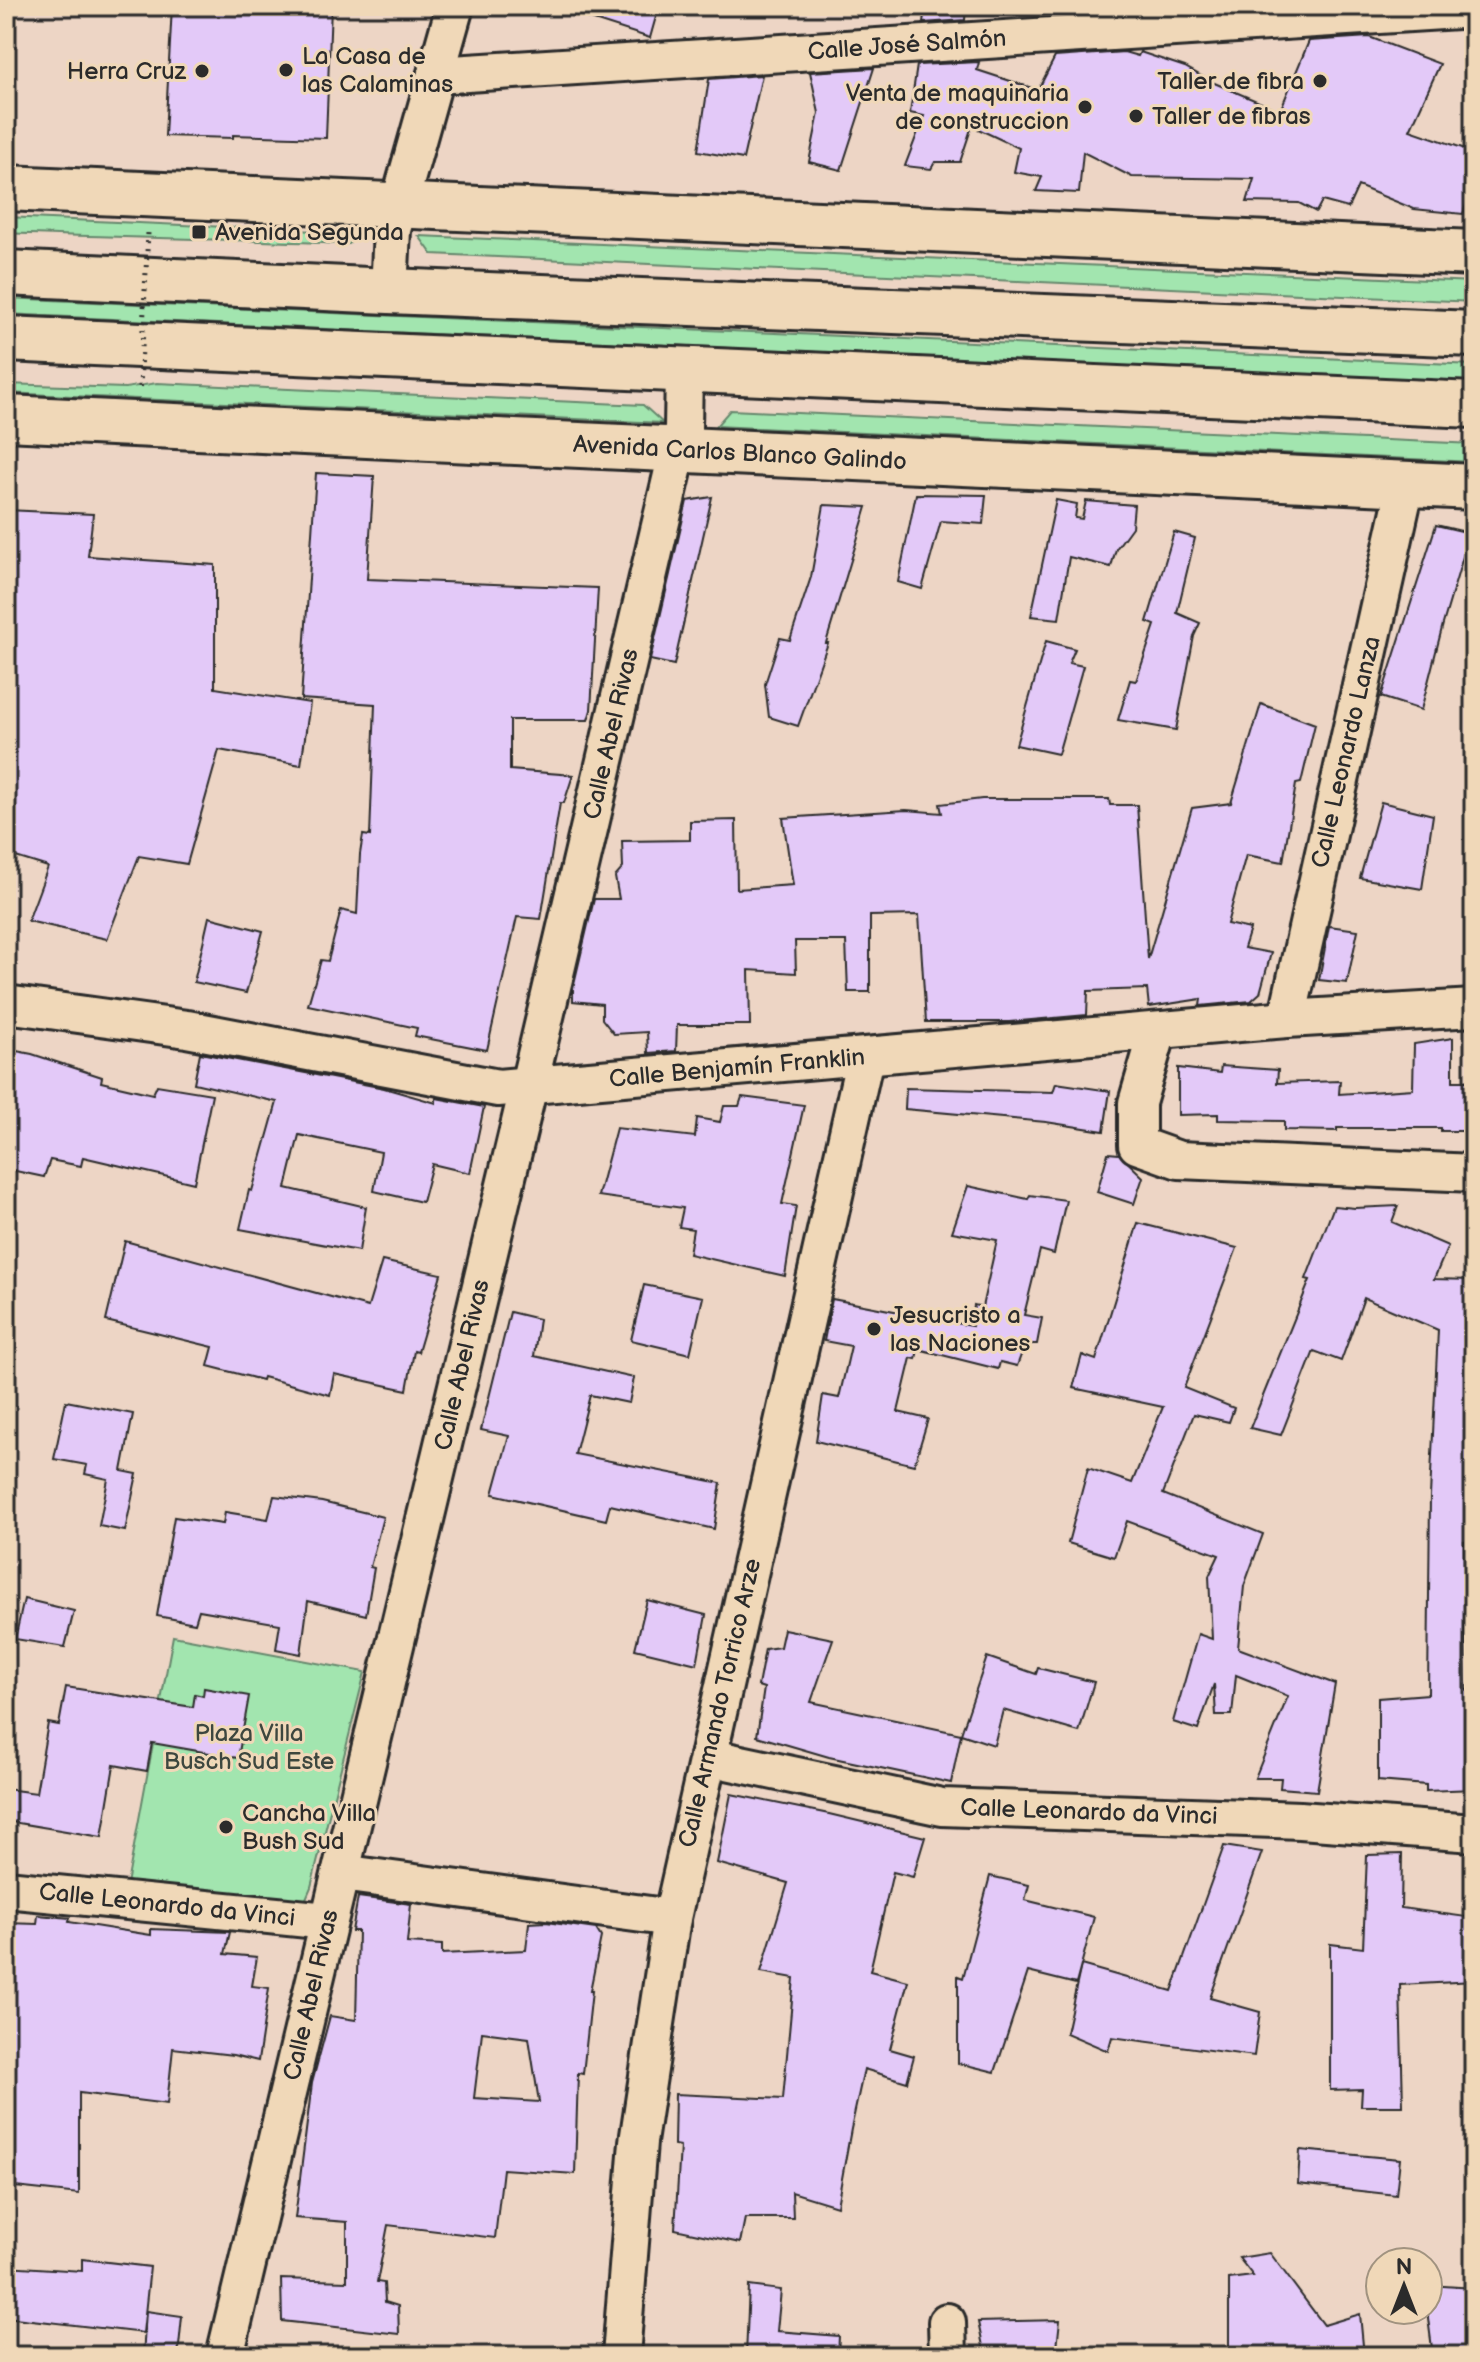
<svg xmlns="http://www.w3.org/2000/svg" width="1480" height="2362" viewBox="0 0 1480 2362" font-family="'Balsamiq Sans',sans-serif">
	<rect width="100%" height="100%" fill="#edd5c5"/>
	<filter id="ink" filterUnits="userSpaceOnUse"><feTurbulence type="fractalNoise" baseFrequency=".0125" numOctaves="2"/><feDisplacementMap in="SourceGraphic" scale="16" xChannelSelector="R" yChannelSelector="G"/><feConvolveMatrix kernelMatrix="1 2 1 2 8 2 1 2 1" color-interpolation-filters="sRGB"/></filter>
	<g filter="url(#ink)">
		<g fill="#a2e5af" stroke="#66886d" stroke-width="2">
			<path d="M6,217l353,16 -10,11c-115,-5 -229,-6 -343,-11z"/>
			<polygon points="419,236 1474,282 1474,302 432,254"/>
			<polygon points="6,298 1474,365 1474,383 6,314"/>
			<polygon points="157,383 643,405 663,423 6,393 6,384 125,388"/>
			<polygon points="730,410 1474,444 1474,462 716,426"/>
			<polygon points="173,1636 365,1672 311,1887 305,1901 127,1884"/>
		</g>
		<g fill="#e3c9f8" stroke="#2b2b2b" stroke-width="2" fill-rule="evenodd">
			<polygon points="172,6 331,6 326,138 233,135 233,138 165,136"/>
			<polygon points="569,6 659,6 650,38 569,12"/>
			<polygon points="925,6 966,6 965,20 923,23"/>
			<polygon points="1369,37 1440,64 1410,130 1474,152 1474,180 1463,214 1414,209 1358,186 1348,208 1322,201 1316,212 1299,203 1247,202 1254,179 1132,177 1083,152 1079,193 1036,191 1042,177 1014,172 1019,148 972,126 960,162 935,162 931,169 905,166 924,116 910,113 917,65 979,62 977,70 1038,90 1055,57 1124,52 1138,56 1140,52 1185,67 1212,82 1280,111 1309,41"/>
			<polygon points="874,68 841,170 809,162 819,113 810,72"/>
			<polygon points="762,75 743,159 698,151 709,79"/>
			<polygon points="316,473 374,476 367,579 598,588 591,710 588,720 510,720 510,770 573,775 564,803 560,803 541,919 517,917 487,1050 415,1036 417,1028 308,1005 321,960 328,961 341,910 357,914 360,854 363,835 370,836 375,704 301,699"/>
			<polygon points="916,494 986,495 983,524 941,521 922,589 898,582"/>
			<polygon points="712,497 674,665 650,660 687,501"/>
			<polygon points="1056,500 1077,504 1075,518 1082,519 1086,501 1134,505 1132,527 1116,549 1111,567 1069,557 1059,619 1031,616"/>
			<polygon points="824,505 867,507 826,643 828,643 798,726 769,717 765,684 780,638 790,640 811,577"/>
			<polygon points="6,510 93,514 88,556 215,565 215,688 310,703 301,765 219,750 187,864 139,856 107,939 28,921 48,867 6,854"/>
			<polygon points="1436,525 1470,533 1443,624 1421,710 1381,697"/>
			<polygon points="1174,532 1195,538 1177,613 1200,623 1194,636 1176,730 1118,720 1130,680 1136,681 1155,625 1147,622"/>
			<polygon points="1046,641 1075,649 1069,663 1083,666 1058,754 1016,745"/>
			<polygon points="1261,704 1315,724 1301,783 1296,784 1283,862 1246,855 1227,924 1250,929 1244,948 1271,953 1260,993 1251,1001 1200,1006 1201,999 1149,1007 1147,989 1088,991 1087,1015 1009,1022 926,1022 919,915 870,916 870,992 848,992 846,941 795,941 796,973 749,970 750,1025 677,1025 676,1051 648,1053 647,1032 614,1034 602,1019 602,1004 573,1001 573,988 594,899 619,899 615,877 623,868 622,841 690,840 690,821 736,820 737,889 793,885 783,818 906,810 942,813 940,804 982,799 1109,799 1110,805 1137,805 1148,959 1192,808 1231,803"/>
			<polygon points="1381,802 1433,815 1422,889 1360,878"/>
			<polygon points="209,917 263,931 246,993 194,982"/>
			<polygon points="1329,926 1358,930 1347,983 1319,980"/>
			<polygon points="1453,1038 1453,1081 1468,1081 1473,1131 1441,1131 1441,1128 1337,1128 1337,1131 1284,1130 1284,1121 1218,1120 1218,1114 1178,1115 1178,1068 1220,1073 1221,1066 1278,1070 1277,1083 1340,1081 1339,1094 1413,1089 1414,1044"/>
			<polygon points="6,1049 32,1054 102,1077 101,1082 153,1094 157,1085 212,1094 194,1183 83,1157 81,1166 50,1160 44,1177 6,1169"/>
			<polygon points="200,1053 384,1088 436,1103 436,1098 484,1107 470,1173 432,1164 422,1202 374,1191 381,1152 299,1135 286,1188 366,1207 359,1251 240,1229 249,1190 252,1191 277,1102 194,1083"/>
			<polygon points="1056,1083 1110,1091 1104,1131 1046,1122 905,1109 906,1088 1053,1092"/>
			<polygon points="742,1097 804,1105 782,1204 796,1206 785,1276 689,1254 693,1229 679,1227 683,1208 598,1196 616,1128 695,1137 697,1118 720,1122 724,1106 739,1106"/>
			<polygon points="1108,1153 1119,1154 1143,1177 1134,1204 1097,1192"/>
			<polygon points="968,1186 1028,1199 1030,1195 1066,1200 1054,1254 1040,1250 1024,1315 1042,1318 1037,1344 1025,1344 1017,1366 1000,1362 998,1369 918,1349 916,1359 911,1358 898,1412 928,1419 914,1465 816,1441 823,1395 839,1398 851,1346 824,1341 832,1299 972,1326 974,1305 982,1307 997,1240 952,1232"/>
			<polygon points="1334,1206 1355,1208 1398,1206 1392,1222 1448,1246 1434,1279 1474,1280 1474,1541 1464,1541 1466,1690 1474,1690 1474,1789 1426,1791 1426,1785 1378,1781 1378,1698 1428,1694 1430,1496 1438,1330 1364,1298 1341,1361 1314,1351 1281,1435 1250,1428 1310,1280 1306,1279"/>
			<polygon points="1138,1223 1237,1248 1184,1388 1234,1408 1229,1422 1194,1414 1163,1494 1263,1534 1244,1586 1238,1648 1335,1684 1317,1791 1280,1788 1281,1778 1255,1778 1288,1696 1236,1675 1232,1715 1216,1715 1214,1684 1198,1730 1173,1722 1198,1634 1212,1639 1209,1576 1219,1555 1127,1521 1114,1557 1068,1543 1088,1468 1132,1483 1163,1407 1073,1388 1082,1355 1096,1360"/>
			<polygon points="125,1241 368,1307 382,1261 441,1274 418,1352 414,1351 407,1390 334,1374 330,1395 263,1377 262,1380 208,1366 213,1347 106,1321"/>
			<polygon points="644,1285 703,1297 690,1354 631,1340"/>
			<polygon points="510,1312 539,1319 534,1356 634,1378 629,1403 590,1395 575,1454 721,1483 714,1529 610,1505 606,1520 493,1494 509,1436 481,1430"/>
			<polygon points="66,1401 133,1414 122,1471 137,1474 125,1531 99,1526 108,1479 85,1474 87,1465 54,1459"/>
			<polygon points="274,1496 322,1502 383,1517 370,1567 374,1568 366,1615 308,1601 301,1654 276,1649 280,1624 199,1610 195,1623 157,1616 174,1517 223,1524 225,1512 268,1519"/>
			<polygon points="24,1599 74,1611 65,1647 15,1639"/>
			<polygon points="647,1600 706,1615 697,1664 635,1649"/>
			<polygon points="784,1629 833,1639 811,1702 961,1734 951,1783 829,1757 757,1736 764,1688 758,1686 765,1649 780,1647"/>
			<polygon points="987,1657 1036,1674 1038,1668 1094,1682 1079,1732 1003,1710 994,1745 961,1734"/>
			<polygon points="66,1687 193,1707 195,1694 203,1696 204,1688 249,1696 238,1758 152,1743 147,1771 114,1765 102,1837 6,1821 6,1789 36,1793 48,1723 59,1725"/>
			<polygon points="731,1794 829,1814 925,1837 913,1877 893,1872 870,1971 908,1981 890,2049 914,2056 907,2082 864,2069 851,2129 837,2206 792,2192 793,2218 745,2218 740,2243 675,2229 680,2146 674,2145 675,2094 783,2099 794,1978 761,1972 788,1883 717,1863"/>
			<polygon points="1224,1846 1262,1852 1210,1998 1260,2012 1254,2056 1112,2037 1108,2051 1066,2033 1081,1965 1172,1991"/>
			<polygon points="1402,1854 1401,1908 1474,1918 1474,1981 1400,1985 1403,2106 1361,2106 1362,2089 1330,2090 1330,1944 1363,1948 1367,1855"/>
			<polygon points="990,1876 1029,1885 1025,1900 1094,1917 1076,1984 1028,1972 995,2072 958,2063 958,1976 963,1978"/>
			<path d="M358,1897l53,7 -4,39 35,2v9l84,-4 3,-27 17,-1 50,7 5,8 -11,54h2l-9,83 -5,-1 -3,101 -72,-5 -8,69 -107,-13 -11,57 7,1 1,19 13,4 1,28 -117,-13 -1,-42 66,2v-59l-52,-4 17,-135 18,-67 26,4 2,-89h-6zM482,2032l47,6 10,64 -65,-4z"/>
			<polygon points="38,1915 70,1918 69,1922 151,1935 151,1929 230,1932 225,1954 257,1957 252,1986 269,1988 258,2061 233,2055 173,2048 167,2104 79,2093 79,2194 6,2186 6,2029 15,1961 6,1961 6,1923 37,1924"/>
			<polygon points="1300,2150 1400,2159 1396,2195 1298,2184"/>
			<polygon points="1270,2253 1324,2325 1360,2314 1364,2356 1229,2356 1229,2279 1253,2276 1239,2258"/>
			<polygon points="82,2259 150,2267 143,2333 6,2317 6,2266 82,2271"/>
			<polygon points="1428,2285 1474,2288 1472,2356 1433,2356 1428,2318"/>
			<polygon points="749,2286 781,2290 777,2331 839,2336 838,2356 746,2356"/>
			<polygon points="146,2311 182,2316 178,2356 143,2356"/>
			<polygon points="1060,2320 1056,2356 985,2356 978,2322"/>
		</g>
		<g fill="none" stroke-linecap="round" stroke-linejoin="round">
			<g stroke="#2b2b2b" stroke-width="42">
				<g id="street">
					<polyline points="436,75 1474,9"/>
					<polyline points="389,291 392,230 455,6"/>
					<polyline points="6,1004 187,1029 498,1088 1287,1019 1474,1008"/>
					<polyline points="1287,1019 1406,484"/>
					<polyline points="1158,1031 1137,1103 1137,1145 1179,1160 1474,1173"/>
					<polyline points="708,1757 942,1807 1300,1820 1474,1833"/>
					<polyline points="341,1873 672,1918"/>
					<polyline points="6,1889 328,1921"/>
					<polyline points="947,2322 948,2356"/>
					<polyline points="225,2356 529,1085 683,428 684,371"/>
					<polyline points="621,2356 638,2142 672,1918 865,1057"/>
				</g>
			</g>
			<g stroke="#2b2b2b" stroke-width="50">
				<g id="secondary">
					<polyline points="6,188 1474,253"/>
					<polyline points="6,418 1474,487"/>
				</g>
			</g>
			<g stroke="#2b2b2b" stroke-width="50">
				<g id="highway">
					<polyline points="6,273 389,291 1474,334"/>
					<polyline points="6,339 1474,405"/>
				</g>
			</g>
			<use href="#street" stroke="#f0d8b8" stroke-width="36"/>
			<use href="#secondary" stroke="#f0d8b8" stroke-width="44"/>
			<use href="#highway" stroke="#f0d8b8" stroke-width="44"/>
			<polyline stroke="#2b2b2b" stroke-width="5" stroke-dasharray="2 6" stroke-linecap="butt" points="140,387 148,233"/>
		</g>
	</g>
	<g fill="#2b2b2b" stroke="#f0d8b8" stroke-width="3">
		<circle cx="286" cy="70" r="8"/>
		<circle cx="202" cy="71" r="8"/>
		<circle cx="1320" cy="81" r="8"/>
		<circle cx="1085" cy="107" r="8"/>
		<circle cx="1136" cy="116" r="8"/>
		<rect x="191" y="224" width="16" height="16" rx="4"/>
		<circle cx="874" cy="1329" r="8"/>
		<circle cx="226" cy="1827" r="8"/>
	</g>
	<g text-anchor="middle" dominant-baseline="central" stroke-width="6" stroke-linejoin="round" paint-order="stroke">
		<g font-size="24" fill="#2b2b2b" stroke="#f0d8b8">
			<text transform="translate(907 45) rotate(-4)">Calle José Salmón</text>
			<text transform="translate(740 453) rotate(3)">Avenida Carlos Blanco Galindo</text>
			<text transform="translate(611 734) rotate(-77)">Calle Abel Rivas</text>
			<text transform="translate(1346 752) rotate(-77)">Calle Leonardo Lanza</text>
			<text transform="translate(737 1068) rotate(-5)">Calle Benjamín Franklin</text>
			<text transform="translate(462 1365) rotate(-77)">Calle Abel Rivas</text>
			<text transform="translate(720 1703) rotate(-77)">Calle Armando Torrico Arze</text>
			<text transform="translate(1089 1812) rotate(2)">Calle Leonardo da Vinci</text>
			<text transform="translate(167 1905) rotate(6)">Calle Leonardo da Vinci</text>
			<text transform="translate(311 1995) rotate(-77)">Calle Abel Rivas</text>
		</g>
		<g font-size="24" fill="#2b2b2b" stroke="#f0d8b8" text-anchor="start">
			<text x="302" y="56">La Casa de<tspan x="302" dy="28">las Calaminas</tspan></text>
			<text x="186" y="71" text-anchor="end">Herra Cruz</text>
			<text x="1304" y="81" text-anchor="end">Taller de fibra</text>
			<text x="1069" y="93" text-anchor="end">Venta de maquinaria<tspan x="1069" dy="28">de construccion</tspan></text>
			<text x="1152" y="116">Taller de fibras</text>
			<text x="215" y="232">Avenida Segunda</text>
			<text x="890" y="1315">Jesucristo a<tspan x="890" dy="28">las Naciones</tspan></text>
			<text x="242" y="1813">Cancha Villa<tspan x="242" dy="28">Bush Sud</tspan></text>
		</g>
		<g font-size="24" fill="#3d473f" stroke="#f0d8b8">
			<text x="249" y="1733">Plaza Villa<tspan x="249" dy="28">Busch Sud Este</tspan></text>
		</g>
	</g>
	<rect width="1480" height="2362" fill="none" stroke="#f0d8b8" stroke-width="32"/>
	<rect x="16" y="16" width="1448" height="2330" fill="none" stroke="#2b2b2b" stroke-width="3" filter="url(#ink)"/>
	<g transform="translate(1404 2286)"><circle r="38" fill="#f0d8b8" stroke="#a19380" stroke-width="2"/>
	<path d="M0-6L14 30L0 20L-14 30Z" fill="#2b2b2b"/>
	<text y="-12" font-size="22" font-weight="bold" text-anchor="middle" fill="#2b2b2b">N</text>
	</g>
</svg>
